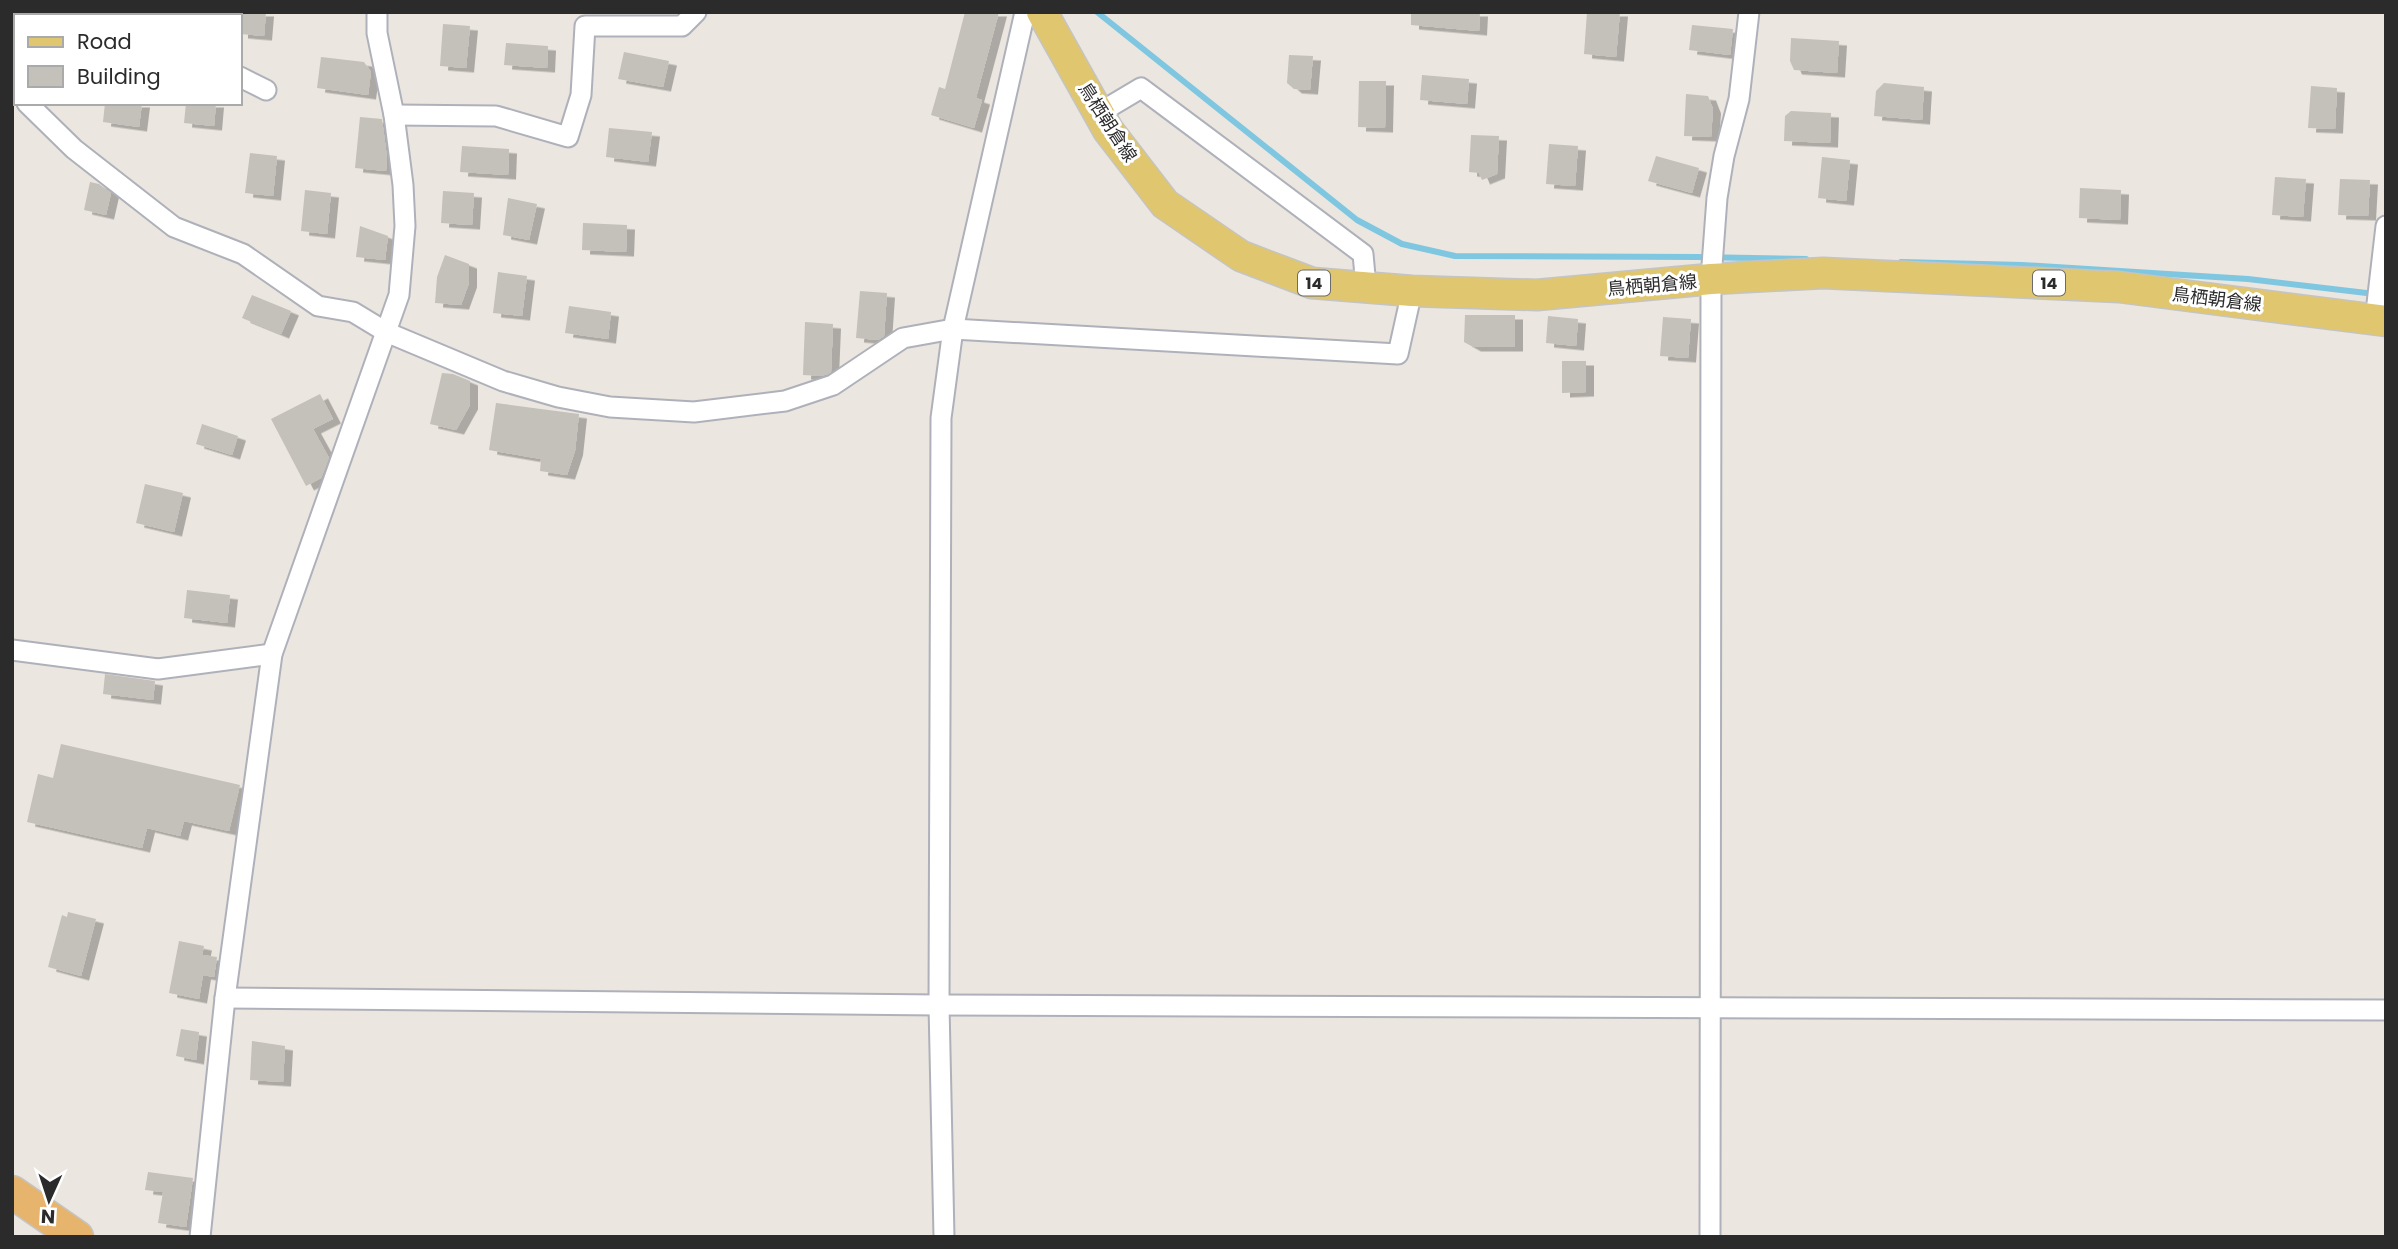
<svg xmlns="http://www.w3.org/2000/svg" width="2398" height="1249" viewBox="0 0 2398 1249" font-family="Poppins,'Noto Sans JP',sans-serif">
	<defs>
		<filter id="shadow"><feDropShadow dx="8" dy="4.5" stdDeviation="0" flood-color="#0004"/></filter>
	</defs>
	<rect width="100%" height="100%" fill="#ebe6df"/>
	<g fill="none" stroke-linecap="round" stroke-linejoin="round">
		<g stroke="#7fc6e0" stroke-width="6">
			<polyline points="1097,12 1357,220 1402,244 1455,256 1697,257 1806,259"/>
			<polyline points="1901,262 2022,265 2248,279 2375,294"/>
		</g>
	</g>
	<g fill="#c4c0ba" filter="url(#shadow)">
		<polygon points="240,12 266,12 264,36 240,34"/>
		<polygon points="965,12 999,12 976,98 982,100 974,128 931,115 939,87 945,89"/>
		<polygon points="1411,12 1480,12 1479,31 1411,25"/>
		<polygon points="1587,12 1620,12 1616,57 1584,54"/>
		<polygon points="443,24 470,26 466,68 440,66"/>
		<polygon points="1692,25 1733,29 1730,55 1689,50"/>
		<polygon points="1791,38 1839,41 1837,73 1794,70 1790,61"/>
		<polygon points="506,43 548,46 547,68 504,65"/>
		<polygon points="624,52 669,61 663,87 618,79"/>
		<polygon points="1289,55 1313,56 1310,90 1294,89 1287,83"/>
		<polygon points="321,57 364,62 371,72 368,95 317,88"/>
		<polygon points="1422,75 1469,79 1467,104 1420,100"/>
		<polygon points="1359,81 1386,81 1385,128 1358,127"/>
		<polygon points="1884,83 1924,87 1922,120 1874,116 1876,91"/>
		<polygon points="2311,86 2337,88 2335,129 2308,128"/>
		<polygon points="1686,94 1708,96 1713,109 1711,137 1684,136"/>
		<polygon points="105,103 142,103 139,127 103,122"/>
		<polygon points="186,103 216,103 214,126 184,123"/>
		<polygon points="1791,111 1831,113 1830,143 1784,141 1785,116"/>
		<polygon points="360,117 382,119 387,158 386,171 355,168"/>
		<polygon points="609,128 652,132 648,162 606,157"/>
		<polygon points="1471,135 1499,136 1497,174 1482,180 1479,173 1469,172"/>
		<polygon points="1549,144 1578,146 1575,186 1546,184"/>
		<polygon points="462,146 509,149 508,175 460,172"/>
		<polygon points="250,153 277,156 273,196 245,193"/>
		<polygon points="1656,156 1699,168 1692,193 1648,181"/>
		<polygon points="1822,157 1850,160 1846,201 1818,198"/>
		<polygon points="2275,177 2306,179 2303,217 2272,215"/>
		<polygon points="2340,179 2370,180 2368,216 2338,215"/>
		<polygon points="90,182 99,184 111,193 106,215 84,210"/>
		<polygon points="2080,188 2121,190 2120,220 2079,218"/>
		<polygon points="305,190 331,193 327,234 301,231"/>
		<polygon points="443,191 474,193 472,225 441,223"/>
		<polygon points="508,198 537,204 529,240 503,235"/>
		<polygon points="583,223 627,225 626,252 582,250"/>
		<polygon points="360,226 388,236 385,260 356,257"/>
		<polygon points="445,255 469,264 469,283 461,305 435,303 437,277"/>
		<polygon points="498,272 527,276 522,316 493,313"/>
		<polygon points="860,291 887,293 884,336 878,340 856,338"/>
		<polygon points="252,295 291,311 281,334 242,318"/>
		<polygon points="569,306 611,312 608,339 565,333"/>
		<polygon points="1465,315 1515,315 1515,347 1473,347 1464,342"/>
		<polygon points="1548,316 1578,319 1576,346 1546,343"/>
		<polygon points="1663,317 1691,319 1688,358 1660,356"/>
		<polygon points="805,322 833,324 831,372 828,374 821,376 803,375"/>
		<polygon points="1562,361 1586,361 1586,392 1562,393"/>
		<polygon points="442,373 453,374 470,381 470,405 456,430 430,424"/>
		<polygon points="320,394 333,419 313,429 329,458 321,478 306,486 271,419"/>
		<polygon points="496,403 579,414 575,451 567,475 540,471 541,459 489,450"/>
		<polygon points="202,424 238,436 232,455 196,444"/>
		<polygon points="145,484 183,493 174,532 136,523"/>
		<polygon points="187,590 230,595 227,623 184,618"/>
		<polygon points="105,674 155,681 153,700 103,694"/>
		<polygon points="61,744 240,785 229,831 184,821 180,836 147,828 142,848 27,822 38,774 53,778"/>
		<polygon points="68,912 96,919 81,976 48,967 62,915 67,917"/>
		<polygon points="179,941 204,946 202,955 217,957 214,977 203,975 199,999 169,993"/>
		<polygon points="181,1029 199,1032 196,1060 176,1056"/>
		<polygon points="252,1041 285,1046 283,1082 250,1080"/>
		<polygon points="148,1172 193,1178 186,1227 158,1223 163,1192 145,1190"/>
	</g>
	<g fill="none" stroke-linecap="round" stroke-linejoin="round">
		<g stroke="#afb1ba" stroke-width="23">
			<g id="minor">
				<polyline points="149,16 149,12"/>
				<polyline points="12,44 16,44"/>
				<polyline points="240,77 266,90"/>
				<polyline points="12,89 16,93"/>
				<polyline points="27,103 74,149 174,227 243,254 318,306 353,312 386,332 503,381 558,397 610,407 694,412 785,401 833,385 903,338 953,329 1398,354 1412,291"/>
				<polyline points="1099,113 1141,88 1363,254 1366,287"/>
				<polyline points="394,115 496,116 568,137 581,95 585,26 682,26 696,12"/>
				<polyline points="2364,317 2376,312 2386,226"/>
				<polyline points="12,650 158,669 272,654"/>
				<polyline points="225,998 939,1005 2386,1010"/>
				<polyline points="200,1237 225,998 272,654 399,295 405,226 403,185 394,115 377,33 377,12"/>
				<polyline points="944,1237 939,1005 941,418 953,329 1025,12"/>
				<polyline points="1710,1237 1711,279 1717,198 1724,156 1739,99 1749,12"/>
			</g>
		</g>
		<g stroke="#c4c4c4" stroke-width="33">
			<polyline id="primary" points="1042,12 1108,130 1165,204 1241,256 1312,283 1412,291 1537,295 1711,279 1823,273 2119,287 2386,321"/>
		</g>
		<g stroke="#c4c4c4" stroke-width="35">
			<polyline id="trunk" points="12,1192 77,1237"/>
		</g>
		<use href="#minor" stroke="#fff" stroke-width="19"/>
		<use href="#primary" stroke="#e0c66f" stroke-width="30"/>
		<use href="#trunk" stroke="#e6b46c" stroke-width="32"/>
	</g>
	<g text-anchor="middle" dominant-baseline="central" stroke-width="6" stroke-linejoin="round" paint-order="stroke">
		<g fill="#fff" stroke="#6b6b6b" stroke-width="2">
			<rect x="1298" y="270.5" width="32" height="25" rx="5"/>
			<rect x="2033" y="270.5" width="32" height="25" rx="5"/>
		</g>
		<g font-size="16" font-weight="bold" fill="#2b2b2b">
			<text x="1314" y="283">14</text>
			<text x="2049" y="283">14</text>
		</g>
		<g font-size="18" fill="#2b2b2b" stroke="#fff">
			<text transform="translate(1108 122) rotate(57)">鳥栖朝倉線</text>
			<text transform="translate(1652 285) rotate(-5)">鳥栖朝倉線</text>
			<text transform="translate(2217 299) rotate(7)">鳥栖朝倉線</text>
		</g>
	</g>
	<rect width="2398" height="1249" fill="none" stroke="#2b2b2b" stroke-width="28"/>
	<rect x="14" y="14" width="228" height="91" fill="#ffffff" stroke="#aaaaaa" stroke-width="2"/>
	<rect x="28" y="37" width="35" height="10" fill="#e0c66f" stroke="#aaaaaa" stroke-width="2"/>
	<text x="77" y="49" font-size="21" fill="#2b2b2b">Road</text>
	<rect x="28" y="66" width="35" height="21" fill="#c4c0ba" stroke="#aaaaaa" stroke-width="2"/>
	<text x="77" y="84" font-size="21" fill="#2b2b2b">Building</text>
	<g transform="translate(49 1200) rotate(183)" stroke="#ffffff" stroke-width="5" paint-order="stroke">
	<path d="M0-5L12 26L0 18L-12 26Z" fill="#2b2b2b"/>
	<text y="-10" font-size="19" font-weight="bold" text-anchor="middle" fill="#2b2b2b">N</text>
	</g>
</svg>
